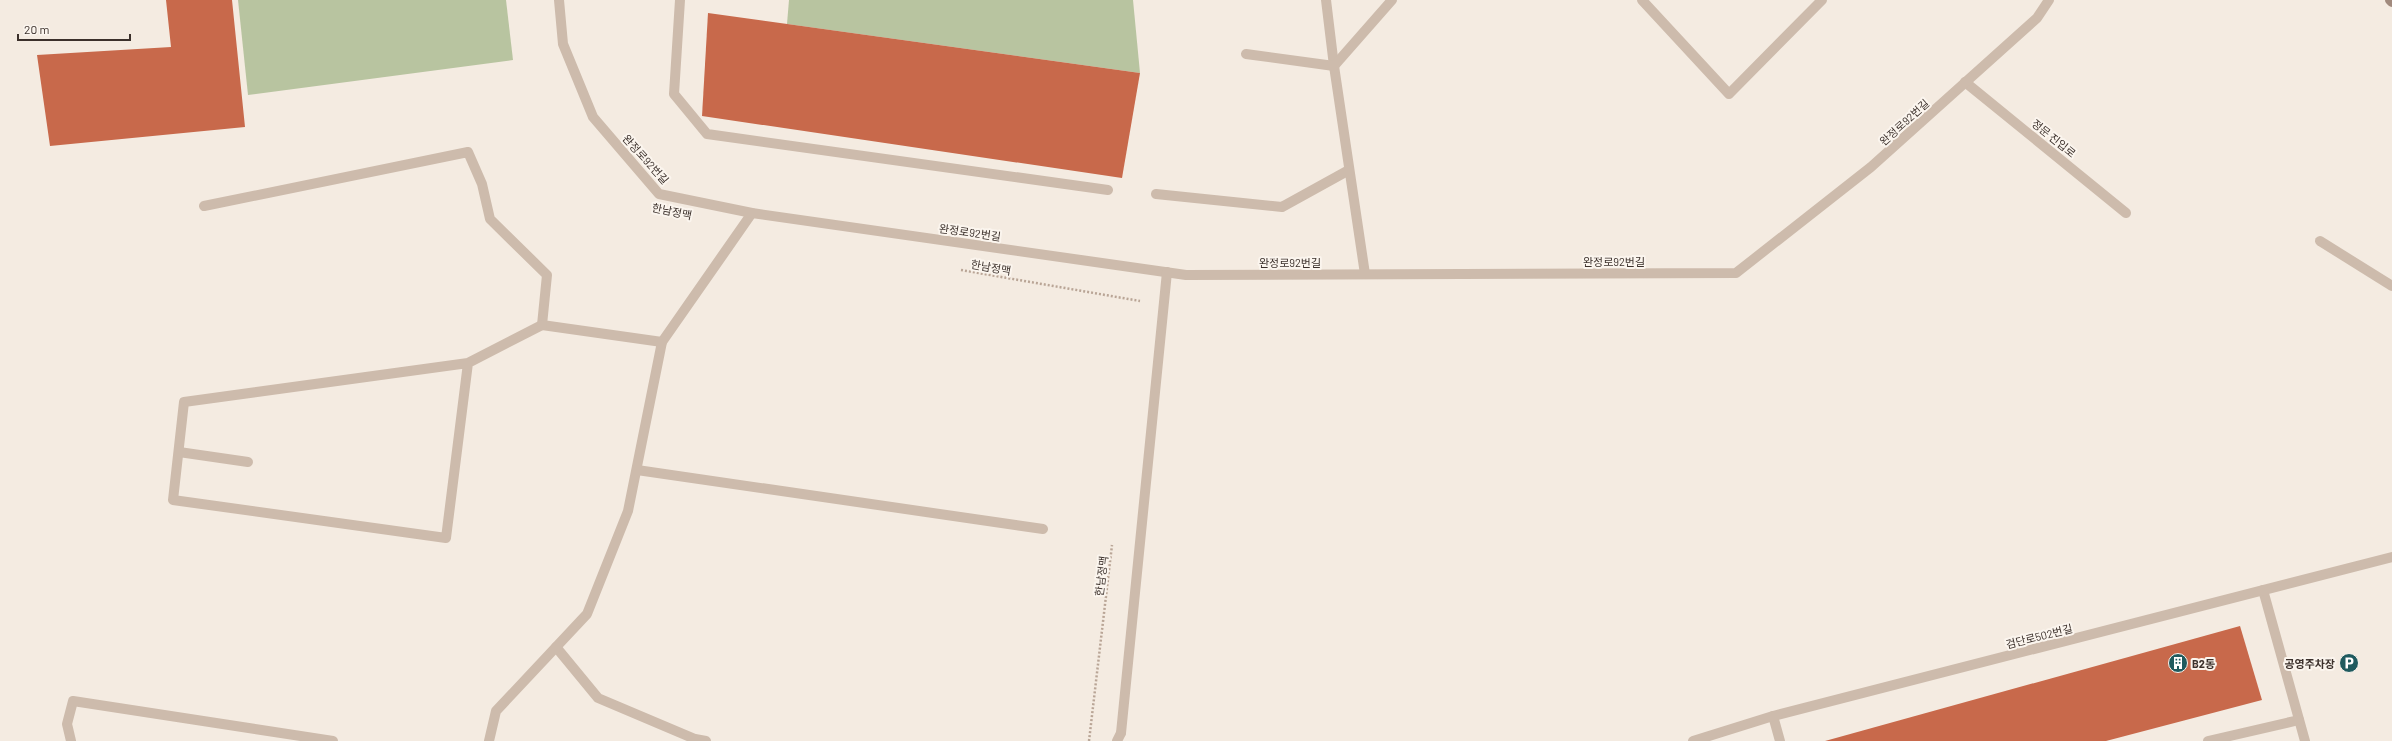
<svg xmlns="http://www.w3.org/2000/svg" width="2392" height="741" viewBox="0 0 2392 741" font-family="Barlow,'Noto Sans KR',sans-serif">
	<rect width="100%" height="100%" fill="#f4ebe1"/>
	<g fill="#b8c4a0">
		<polygon points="238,0 506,0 513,60 248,95"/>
		<polygon points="789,0 1133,0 1140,73 787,24"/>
	</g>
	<g fill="#c8694b">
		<polygon points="166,0 232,0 245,127 50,146 37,55 171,47"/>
		<polygon points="708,13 1140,73 1122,178 702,116"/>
		<polygon points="2240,626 2262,700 2106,741 1825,741"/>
	</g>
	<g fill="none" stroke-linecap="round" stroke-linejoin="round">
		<g stroke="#b9a596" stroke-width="2.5" stroke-dasharray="2 2" stroke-linecap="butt">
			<polyline points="961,270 1140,301"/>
			<polyline points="1089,741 1112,545"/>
		</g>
		<g stroke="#cdbbac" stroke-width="10">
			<polyline points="680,0 674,94 707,134 1108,190"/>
			<polyline points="1326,0 1334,66 1365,274"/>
			<polyline points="1642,0 1729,94 1822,0"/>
			<polyline points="1246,54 1334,66 1392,0"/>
			<polyline points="1965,82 2126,213"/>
			<polyline points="1156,194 1282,207 1349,170"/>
			<polyline points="204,206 468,152 482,184 490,219 547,275 542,325 662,342"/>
			<polyline points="2320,241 2392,286"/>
			<polyline points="468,363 184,402 173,500 446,538 468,363 542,325"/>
			<polyline points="637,470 1043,529"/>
			<polyline points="2263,590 2305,741"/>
			<polyline points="556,647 598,698 695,739 706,741"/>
			<polyline points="71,741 67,724 73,701 333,741"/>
			<polyline points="489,741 496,711 587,614 628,511 662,342 752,213"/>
			<polyline points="1117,741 1121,733"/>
			<polyline points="2208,741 2299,720"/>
		</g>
		<g stroke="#cdbbac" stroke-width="10">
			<polyline points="559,0 563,44 593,117 659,194 752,213 1186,275 1736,273 1871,167 2037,18 2049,0"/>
			<polyline points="179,452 248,462"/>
			<polyline points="1773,716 1780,741"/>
			<polyline points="1121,733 1167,272"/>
			<polyline points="1693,741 1773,716 2392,557"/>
		</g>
		<polyline stroke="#a18a7d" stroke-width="10" points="2390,0 2392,2"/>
	</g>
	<defs>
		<g id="building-disc" transform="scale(1)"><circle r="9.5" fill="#1f5a5e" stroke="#fbf5ee"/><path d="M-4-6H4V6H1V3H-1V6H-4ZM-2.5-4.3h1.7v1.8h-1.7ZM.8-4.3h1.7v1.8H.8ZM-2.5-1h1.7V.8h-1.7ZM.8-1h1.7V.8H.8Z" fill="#fff"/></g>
		<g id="parking-disc" transform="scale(1)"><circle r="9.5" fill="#1f5a5e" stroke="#fbf5ee"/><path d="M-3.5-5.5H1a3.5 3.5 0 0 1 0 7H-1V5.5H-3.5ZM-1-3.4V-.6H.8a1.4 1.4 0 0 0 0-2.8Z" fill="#fff"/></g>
	</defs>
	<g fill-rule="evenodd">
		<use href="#building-disc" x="2178" y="663"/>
		<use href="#parking-disc" x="2349" y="663"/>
	</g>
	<g text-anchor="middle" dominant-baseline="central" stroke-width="4" stroke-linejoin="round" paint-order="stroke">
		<g font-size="11" fill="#3b302b" stroke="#fbf5ee">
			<text transform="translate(1904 122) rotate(-42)">완정로92번길</text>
			<text transform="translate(2054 138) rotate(39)">정문 진입로</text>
			<text transform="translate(646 159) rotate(48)">완정로92번길</text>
			<text transform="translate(672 211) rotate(12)">한남정맥</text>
			<text transform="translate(970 232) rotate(8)">완정로92번길</text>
			<text x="1614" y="261">완정로92번길</text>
			<text x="1290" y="262">완정로92번길</text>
			<text transform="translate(991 267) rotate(10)">한남정맥</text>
			<text transform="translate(1101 576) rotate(-83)">한남정맥</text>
			<text transform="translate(2039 636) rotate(-14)">검단로502번길</text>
		</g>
		<g font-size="11" font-weight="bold" fill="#3b302b" stroke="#fbf5ee" text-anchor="start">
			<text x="2192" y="663">B2동</text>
			<text x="2335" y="663" text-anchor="end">공영주차장</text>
		</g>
	</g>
	<path d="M18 34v6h112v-6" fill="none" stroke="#3b302b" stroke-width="2"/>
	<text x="24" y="34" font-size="12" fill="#3b302b" stroke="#fbf5ee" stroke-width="3" paint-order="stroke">20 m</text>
</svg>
